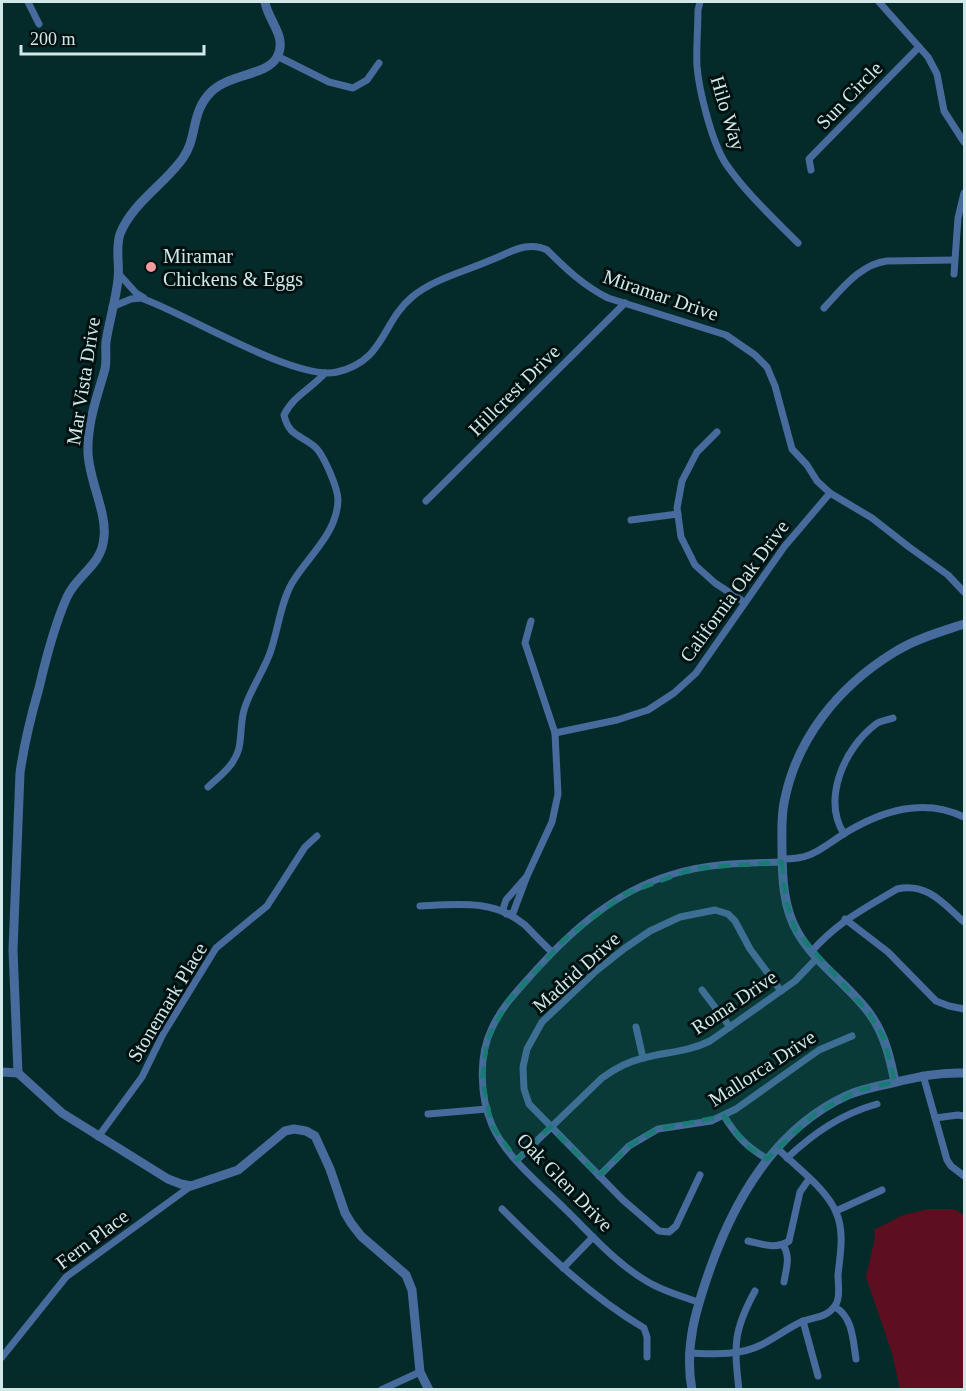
<svg xmlns="http://www.w3.org/2000/svg" width="966" height="1391" viewBox="0 0 966 1391" font-family="Georgia,serif">
	<rect width="100%" height="100%" fill="#052a2a"/>
	<polygon fill="#5d0f1f" points="929,1209 954,1209 964,1215 964,1389 900,1389 892,1353 866,1277 875,1238 874,1230 903,1215"/>
	<g fill="none" stroke-linecap="round" stroke-linejoin="round">
		<g stroke="#466b9c" stroke-width="7">
			<polyline points="28,2 39,24"/>
			<path d="M700,2l-2,8c0,19 -2,38 -1,56 2,25 15,77 29,98 20,29 47,54 72,79"/>
			<polyline points="879,2 928,57 937,74 944,111 964,142"/>
			<polyline points="277,56 329,82 353,88 367,80 379,63"/>
			<polyline points="811,170 809,159 919,47"/>
			<polyline points="118,273 136,293 144,298"/>
			<polyline points="954,274 958,218 964,193"/>
			<path d="M112,307l19,-8 10,-1c44,15 155,84 196,74 48,-11 44,-49 75,-75 21,-18 54,-26 79,-37 11,-4 22,-11 34,-13 7,-1 16,0 22,3 19,19 37,36 61,48l118,37 29,20 12,12 8,19 17,63 15,16 10,16 13,12 42,25 37,29 39,28 16,17"/>
			<path d="M824,308c17,-18 36,-44 63,-47l67,-1"/>
			<polyline points="717,432 697,452 682,481 677,508 681,537 695,565 715,583 744,602"/>
			<polyline points="426,501 625,303"/>
			<polyline points="631,520 678,514"/>
			<polyline points="555,733 617,720 648,710 674,693 696,673 784,547 830,493"/>
			<path d="M208,787c12,-11 27,-22 31,-39 3,-14 1,-27 6,-41 6,-18 18,-35 25,-54 8,-22 10,-49 22,-70 16,-27 45,-49 46,-83 0,-12 -15,-47 -24,-54 -15,-12 -25,-10 -30,-31 9,-19 28,-27 41,-42"/>
			<path d="M844,834c-22,-35 0,-86 32,-110 4,-3 12,-4 17,-6"/>
			<path d="M782,859c31,0 38,-10 63,-26 37,-22 78,-36 119,-16"/>
			<polyline points="527,876 506,900 503,909 506,914 513,913 527,876 552,822 558,794 555,733 525,643 531,621"/>
			<path d="M420,906c37,-2 74,-7 105,19 9,9 18,19 27,27"/>
			<polyline points="845,919 888,952 936,1001 949,1006 964,1009"/>
			<path d="M811,952c28,-31 51,-42 86,-63 30,-7 47,15 67,33"/>
			<polyline points="702,990 730,1027"/>
			<polyline points="636,1027 643,1058"/>
			<polyline points="923,1075 947,1160 951,1166 964,1176"/>
			<polyline points="428,1114 487,1109"/>
			<path d="M724,1116c13,21 22,30 43,43"/>
			<polyline points="935,1118 958,1115 964,1116"/>
			<polyline points="98,1137 142,1077 163,1034 216,948 267,906 305,847 317,836"/>
			<path d="M787,1158c27,-25 54,-44 90,-54"/>
			<path d="M517,1160l85,-82c11,-8 25,-16 38,-19 24,-7 48,-7 70,-18l85,-60 22,-23"/>
			<polyline points="700,1175 676,1226 669,1232 659,1231 623,1200 529,1104 524,1089 523,1067 527,1049 542,1022 596,971 625,948 650,931 680,917 715,910 728,914 735,921 750,949 781,991"/>
			<polyline points="599,1176 629,1146 658,1129 711,1121 736,1109 819,1050 852,1036"/>
			<path d="M502,1209c44,44 88,87 142,119l3,9v20"/>
			<polyline points="836,1211 882,1190"/>
			<path d="M748,1241c14,3 28,9 41,0l11,-49 9,-13"/>
			<path d="M783,1245c8,12 3,24 1,37"/>
			<polyline points="563,1268 593,1237"/>
			<path d="M698,1302c-17,-6 -35,-11 -50,-20 -33,-19 -58,-49 -85,-75 -24,-24 -57,-50 -71,-82 -12,-28 -14,-69 0,-97 10,-22 27,-39 43,-57 38,-42 80,-79 135,-96 37,-12 74,-12 112,-13"/>
			<path d="M835,1307c18,10 18,34 21,52"/>
			<polyline points="803,1321 818,1376"/>
			<path d="M689,1353c24,1 50,3 72,-8 14,-7 27,-17 40,-23 12,-5 25,-4 33,-15 7,-8 4,-22 4,-32 2,-21 7,-42 -2,-63 -10,-24 -41,-46 -59,-64"/>
			<polyline points="2,1357 66,1277 191,1186"/>
			<polyline points="381,1390 420,1372"/>
			<path d="M739,1390c-5,-44 -6,-59 16,-99"/>
		</g>
		<g stroke="#466b9c" stroke-width="9">
			<polyline points="2,1072 18,1073 62,1113 168,1179 181,1184 191,1186 238,1170 285,1131 294,1129 306,1131 315,1136 330,1169 345,1213 351,1223 361,1236 406,1275 412,1290 420,1372 429,1390"/>
			<path d="M18,1073l-5,-123 7,-177c4,-29 11,-57 19,-85 7,-30 15,-62 28,-91 10,-23 35,-31 37,-60 3,-24 -15,-57 -16,-84 -1,-30 9,-56 17,-84 2,-9 0,-18 1,-27 3,-21 10,-42 12,-63 2,-15 -3,-29 2,-45 12,-31 45,-50 63,-76 15,-21 7,-45 28,-66 19,-19 56,-16 66,-35 11,-20 -9,-36 -12,-55"/>
			<path d="M895,1082c-5,-24 -10,-47 -25,-68 -21,-29 -54,-50 -72,-81 -15,-25 -16,-57 -16,-85 0,-15 -1,-30 2,-45 12,-64 54,-116 109,-150 22,-14 47,-21 71,-29"/>
			<path d="M692,1390c-8,-43 4,-81 18,-121 25,-71 67,-142 138,-174 14,-6 30,-9 44,-12 25,-6 47,-11 72,-10"/>
		</g>
	</g>
	<path fill="#197c74" fill-opacity="0.2" stroke="#197c74" stroke-width="4.5" stroke-dasharray="12 8" stroke-linejoin="round" d="M782,862l4,39 10,30 73,82 15,25 11,44 -35,8 -44,23 -49,46 -21,-13 -22,-30 -66,13 -29,17 -30,30 -49,-49 -33,33 -25,-34 -10,-46 5,-40 21,-39 60,-65 57,-42 70,-26z"/>
	<circle fill="#f49aa1" stroke="#011111" stroke-width="2" cx="151" cy="267" r="6"/>
	<g text-anchor="middle" dominant-baseline="central" stroke-width="6" stroke-linejoin="round" paint-order="stroke">
		<g font-size="20" fill="#d0e8e7" stroke="#011111">
			<text transform="translate(849 95) rotate(-46)">Sun Circle</text>
			<text transform="translate(728 113) rotate(73)">Hilo Way</text>
			<text transform="translate(661 295) rotate(19)">Miramar Drive</text>
			<text transform="translate(83 381) rotate(-81)">Mar Vista Drive</text>
			<text transform="translate(514 390) rotate(-45)">Hillcrest Drive</text>
			<text transform="translate(734 591) rotate(-54)">California Oak Drive</text>
			<text transform="translate(576 972) rotate(-42)">Madrid Drive</text>
			<text transform="translate(167 1002) rotate(-59)">Stonemark Place</text>
			<text transform="translate(734 1002) rotate(-34)">Roma Drive</text>
			<text transform="translate(762 1068) rotate(-33)">Mallorca Drive</text>
			<text transform="translate(565 1182) rotate(46)">Oak Glen Drive</text>
			<text transform="translate(92 1239) rotate(-37)">Fern Place</text>
		</g>
		<g font-size="20" fill="#d0e8e7" stroke="#011111" text-anchor="start">
			<text x="163" y="256">Miramar<tspan x="163" dy="23">Chickens &amp; Eggs</tspan></text>
		</g>
	</g>
	<rect width="966" height="1391" fill="none" stroke="#d0e8e7" stroke-width="6"/>
	<path d="M21 45v9h183v-9" fill="none" stroke="#d0e8e7" stroke-width="3"/>
	<text x="30" y="45" font-size="18" fill="#d0e8e7" stroke="#011111" stroke-width="4.5" paint-order="stroke">200 m</text>
</svg>
